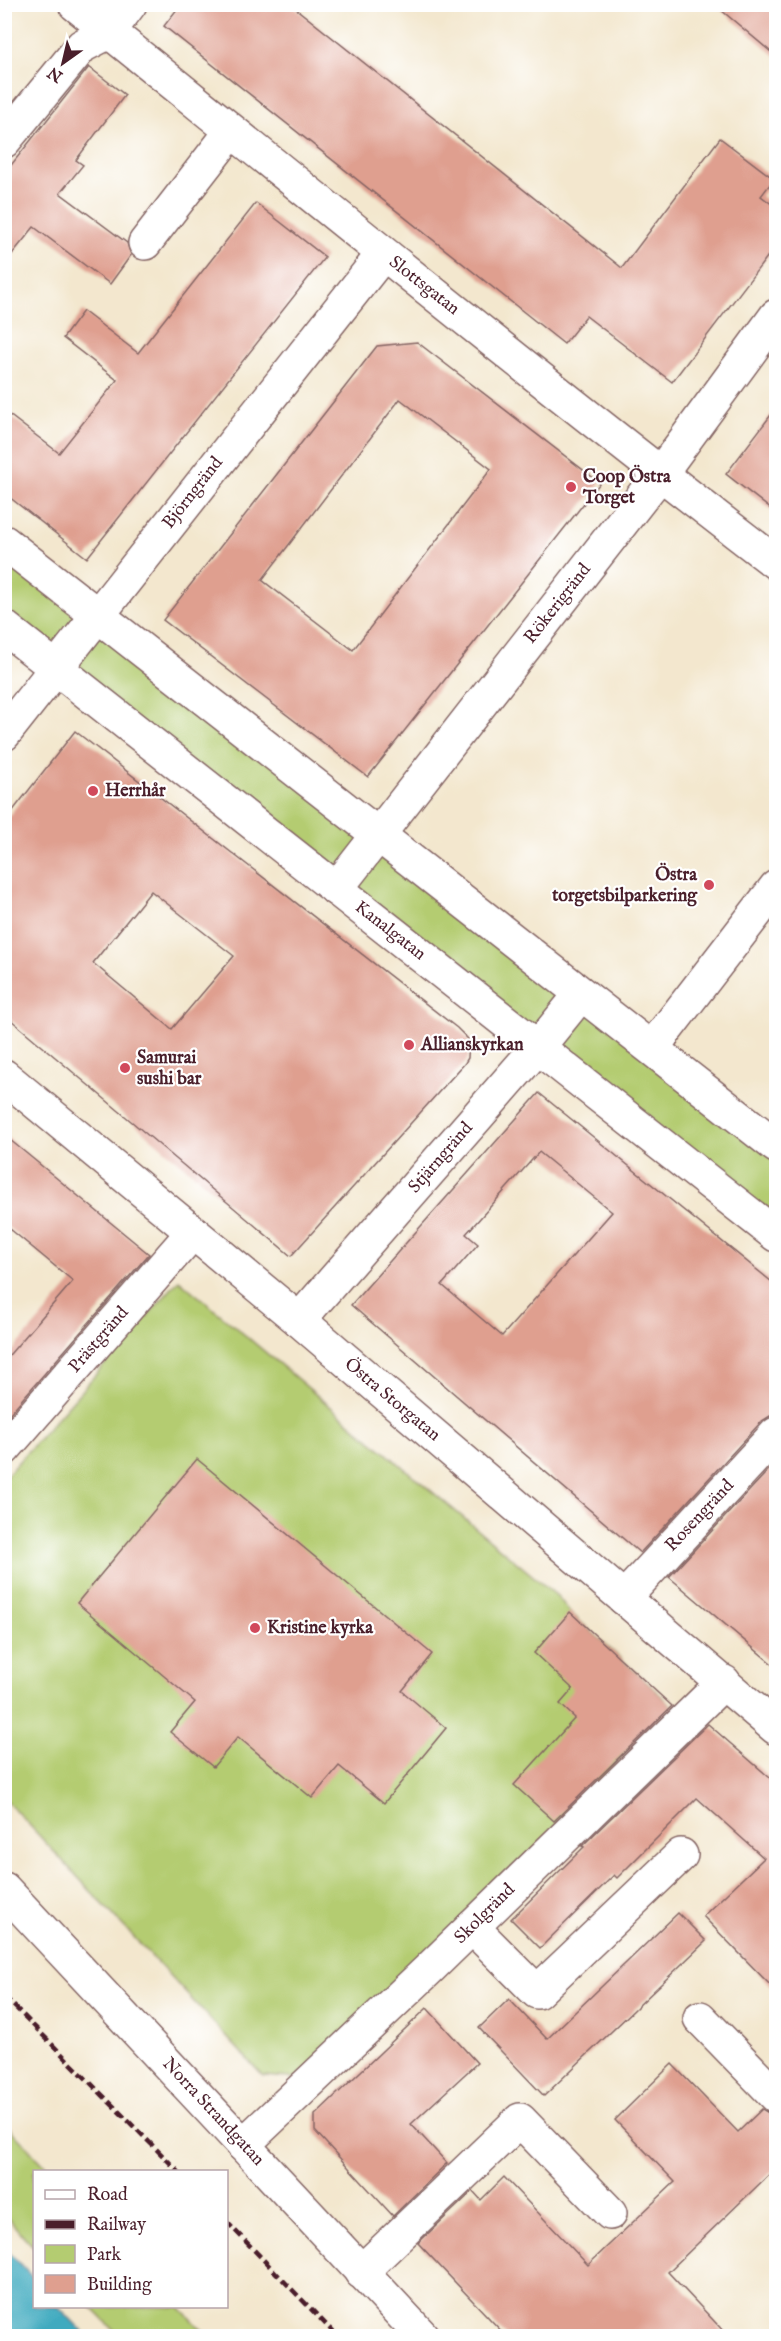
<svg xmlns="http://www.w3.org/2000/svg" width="781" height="2341" viewBox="0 0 781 2341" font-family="'IM FELL English',serif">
	<rect width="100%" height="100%" fill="#fff"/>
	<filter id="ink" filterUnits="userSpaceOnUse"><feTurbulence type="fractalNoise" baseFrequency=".0167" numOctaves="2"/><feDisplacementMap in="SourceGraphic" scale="12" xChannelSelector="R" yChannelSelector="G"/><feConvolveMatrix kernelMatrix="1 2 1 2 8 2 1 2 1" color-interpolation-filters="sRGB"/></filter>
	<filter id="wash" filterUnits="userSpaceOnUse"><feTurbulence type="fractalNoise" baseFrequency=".008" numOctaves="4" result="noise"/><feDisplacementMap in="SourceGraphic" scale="24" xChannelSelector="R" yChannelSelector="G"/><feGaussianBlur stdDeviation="1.35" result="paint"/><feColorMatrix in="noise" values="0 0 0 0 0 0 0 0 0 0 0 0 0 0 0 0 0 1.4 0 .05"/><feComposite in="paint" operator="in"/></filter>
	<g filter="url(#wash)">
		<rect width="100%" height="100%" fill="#f3e7ce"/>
		<g fill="#b4cc71" stroke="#7f764e" stroke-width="1.5">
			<polygon points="4,542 776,1146 776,1235 5,627"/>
			<polygon points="179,1280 557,1596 570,1612 670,1704 560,1825 304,2079 263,2076 5,1799 5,1477"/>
			<polygon points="5,2124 50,2171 34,2172 34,2247 5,2216"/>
			<polygon points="91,2307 180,2307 208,2336 120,2336"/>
		</g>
		<polygon fill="#40aabf" stroke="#456475" stroke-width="1.5" points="4,2247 34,2279 34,2306 59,2307 87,2336 5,2336"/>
		<g id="blocks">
			<g fill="#df9f8f" fill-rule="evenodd">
				<polygon points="181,4 290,4 622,268 720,138 774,179 761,196 777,208 777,244 672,382 586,316 564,344 164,26"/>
				<polygon points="714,4 777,4 777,57"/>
				<polygon points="89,67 125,95 76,160 83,165 60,193 127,243 131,255 110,284 34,227 4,264 4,174"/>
				<polygon points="256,203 325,257 87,558 4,493 4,411 59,453 117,380 63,338 83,311 138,353"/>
				<path d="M417,342l183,141 -232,294 -205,-157 214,-274zM400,399l91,70 -138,181 -91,-70z"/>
				<polygon points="777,407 777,514 726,474"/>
				<path d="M75,731l382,297 12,12 -1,18 -3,5 -174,193 -287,-242v-192zM151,891l83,65 -62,73 -79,-66z"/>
				<path d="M539,1093l238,193v130h-7l-8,5 -122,132 -289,-248zM539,1152l73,60 -110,124 -60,-51 36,-41 -12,-10z"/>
				<polygon points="4,1135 149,1254 4,1420 4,1361 73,1281 4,1224"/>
				<polygon points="197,1459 432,1654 402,1691 446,1728 384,1803 339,1766 312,1798 238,1737 213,1767 170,1732 195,1702 77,1603"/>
				<polygon points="777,1461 777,1668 669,1577"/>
				<polygon points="570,1612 672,1706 554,1821 514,1785 575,1718 560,1704 573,1689 534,1653"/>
				<polygon points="708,1724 777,1784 777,1992 703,1916 764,1858 697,1798 617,1878 614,1875 540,1948 511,1919 584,1847 582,1846"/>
				<polygon points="678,1913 706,1941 544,2096 479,2028 509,1999 547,2039"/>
				<polygon points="427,2008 477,2063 411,2124 447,2163 393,2216 315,2131 315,2115"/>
				<polygon points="672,2064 738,2132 762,2109 770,2114 777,2114 777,2167 668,2272 729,2337 507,2337 418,2243 473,2191 481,2200 504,2177 588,2265 675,2182 615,2120"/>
			</g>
		</g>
	</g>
	<g filter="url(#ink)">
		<use href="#blocks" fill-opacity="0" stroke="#856564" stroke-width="1.5"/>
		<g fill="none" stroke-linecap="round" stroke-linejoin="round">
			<g stroke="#856564" stroke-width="36">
				<g id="minor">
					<path d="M75,4c233,188 464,377 701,559"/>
					<polyline points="4,141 82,46 109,32 130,4"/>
					<polyline points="145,243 231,132"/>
					<polyline points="4,542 776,1146"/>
					<polyline points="4,627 776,1235"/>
					<polyline points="4,734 383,254"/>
					<polyline points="336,889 660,474 776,316"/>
					<polyline points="652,1048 776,887"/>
					<polyline points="4,1076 299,1320 776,1728"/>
					<polyline points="299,1320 539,1046 581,994"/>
					<polyline points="4,1449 193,1232"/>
					<polyline points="624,1598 776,1434"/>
					<polyline points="4,1889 422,2336"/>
					<polyline points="472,1927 537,1992 681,1855"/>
					<polyline points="700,2018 776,2096"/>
					<polyline points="243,2145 428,1970 724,1682"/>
					<polyline points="361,2272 520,2120 610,2213"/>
				</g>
			</g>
			<use href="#minor" stroke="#fff" stroke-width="33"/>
			<g stroke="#4a1f2b" stroke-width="4.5" stroke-dasharray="9 4.5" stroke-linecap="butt">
				<polyline points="4,1996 179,2172"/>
				<polyline points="226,2221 337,2336"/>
			</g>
		</g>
	</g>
	<g fill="#d1495b" stroke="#fff" stroke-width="2">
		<circle cx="571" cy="487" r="6"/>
		<circle cx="93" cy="791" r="6"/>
		<circle cx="709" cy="885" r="6"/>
		<circle cx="409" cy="1045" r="6"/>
		<circle cx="125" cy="1068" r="6"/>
		<circle cx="255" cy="1628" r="6"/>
	</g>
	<g text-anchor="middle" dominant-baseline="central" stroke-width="4.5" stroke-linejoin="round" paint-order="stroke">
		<g font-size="18" fill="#4a1f2b" stroke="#fff">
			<text transform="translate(424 286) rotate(38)">Slottsgatan</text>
			<text transform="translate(193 493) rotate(-52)">Björngränd</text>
			<text transform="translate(558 604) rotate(-52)">Rökerigränd</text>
			<text transform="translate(390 931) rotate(38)">Kanalgatan</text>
			<text transform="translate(441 1158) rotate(-49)">Stjärngränd</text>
			<text transform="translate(99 1340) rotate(-49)">Prästgränd</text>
			<text transform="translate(392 1400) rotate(40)">Östra Storgatan</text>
			<text transform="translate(700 1516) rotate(-47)">Rosengränd</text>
			<text transform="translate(485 1914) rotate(-45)">Skolgränd</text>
			<text transform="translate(213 2112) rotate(47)">Norra Strandgatan</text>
		</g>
		<g font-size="18" font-weight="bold" fill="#4a1f2b" stroke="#fff" text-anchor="start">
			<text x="583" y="477">Coop Östra<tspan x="583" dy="21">Torget</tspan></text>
			<text x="105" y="791">Herrhår</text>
			<text x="697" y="875" text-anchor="end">Östra<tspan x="697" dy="21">torgetsbilparkering</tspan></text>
			<text x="421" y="1045">Allianskyrkan</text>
			<text x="137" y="1058">Samurai<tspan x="137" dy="21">sushi bar</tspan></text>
			<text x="267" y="1628">Kristine kyrka</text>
		</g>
	</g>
	<rect width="781" height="2341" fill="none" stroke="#fff" stroke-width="24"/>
	<rect x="33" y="2170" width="195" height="138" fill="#ffffff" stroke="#b7a5aa" stroke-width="1.5"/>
	<rect x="45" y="2190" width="30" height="9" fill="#ffffff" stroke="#b7a5aa" stroke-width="1.5"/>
	<text x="87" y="2200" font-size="18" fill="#4a1f2b">Road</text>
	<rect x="45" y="2220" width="30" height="9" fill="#4a1f2b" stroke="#b7a5aa" stroke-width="1.5"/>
	<text x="87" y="2230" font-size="18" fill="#4a1f2b">Railway</text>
	<rect x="45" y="2245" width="30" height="18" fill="#b4cc71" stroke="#b7a5aa" stroke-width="1.5"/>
	<text x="87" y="2260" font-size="18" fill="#4a1f2b">Park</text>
	<rect x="45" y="2275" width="30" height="18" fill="#df9f8f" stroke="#b7a5aa" stroke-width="1.5"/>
	<text x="87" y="2290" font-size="18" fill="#4a1f2b">Building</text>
	<g transform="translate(63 63) rotate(214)" stroke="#ffffff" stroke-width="4.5" paint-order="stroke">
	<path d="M0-4.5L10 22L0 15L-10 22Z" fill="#4a1f2b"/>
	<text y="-9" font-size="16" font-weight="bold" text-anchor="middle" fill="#4a1f2b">N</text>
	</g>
</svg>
